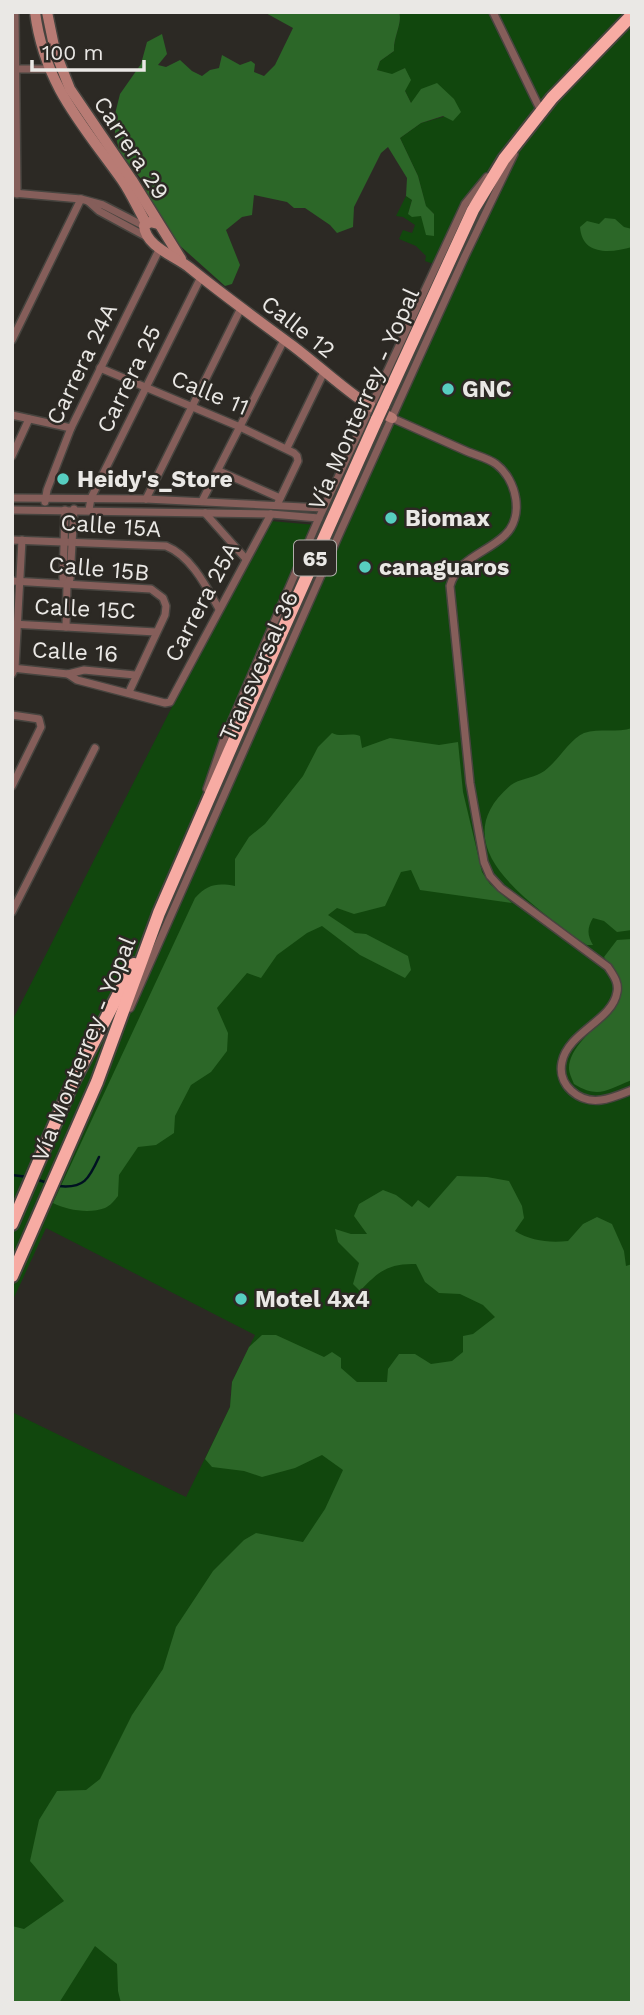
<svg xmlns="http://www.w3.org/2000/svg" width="644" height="2015" viewBox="0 0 644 2015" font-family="'Work Sans',sans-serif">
	<rect width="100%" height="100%" fill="#2c2924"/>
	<path fill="#11470d" d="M399,12h233v1991h-620v-591l174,85 44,-90 2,-25 23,-47 -209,-107 -34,74v-281l164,-322 94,-178 58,5 117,-258 -20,-7 1,-5 -10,-10 -17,-7 4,-9 9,3 3,-8 -12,-8 -7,-1 10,-20 6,4 -4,14 13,1 13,20v-21l-8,-7 -8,-31 -18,-38 21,-15 40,-11 -50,-9 -6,-12v-23l-13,7 -15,-5 3,-9 14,-10c-1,-14 9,-28 5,-39z"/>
	<g fill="#2c6728">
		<path d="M264,12h135c4,11 -6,25 -5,39l-14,10 -3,9 15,4 13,-6 6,12 -6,11 6,12 10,-14 16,-6 17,16 7,13 -8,9 -10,-5 -22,7 -21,15 18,38 8,30 8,8v22l-8,-1 -5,-19 -9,1 -4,-3 4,-14 -6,-4 1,-18 -19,-31 -7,6 -27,54 -1,20 -16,6 -7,-8 -25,-17h-11l-7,-6 -33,-7 -2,20 -10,2 -16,13 14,35 -8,19 -7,2 -47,-42 -31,-51 -5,-13 -22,-27 -5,-19v-20l5,-20 21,-30 6,-22 15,-8 5,20 -9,11 8,2 14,-7 12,11 10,5 8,-6 9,-2 3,-13 18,10 11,-4 4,3 -1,8 10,4 11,-11 18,-37z"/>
		<path d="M605,218l10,1 9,8 8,2v18c-21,6 -50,9 -52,-20l7,-6 12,3z"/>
		<path d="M632,728v202l-15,2 -13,-11 -11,-3c-6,10 -6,17 0,27h-6l-11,-7c-44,-35 -137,-92 -65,-153 8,-6 21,-7 30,-12 15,-8 28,-34 43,-40 15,-5 34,0 48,-5z"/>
		<path d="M332,733c10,5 18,-1 28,3l2,12 28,-10 49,7 19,-3 5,50 19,80 8,12 22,19 -92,-13 -9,-20 -10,2 -16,34 -31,8 -17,-6 -9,7 27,18 11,1 42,22 3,14 -6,8 -45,-23 -38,-29 -15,7 -30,22 -16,23 -14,-5 -30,35 11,25 -1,18 -16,21 -20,13 -16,31 -1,17 -18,12 -18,2 -19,28 -1,21c-3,4 -8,10 -13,12 -16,6 -38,2 -52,-5l142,-305c13,-14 22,-15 40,-12v-27l14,-22 16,-13 38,-48 15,-29z"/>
		<path d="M632,939v141c-26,10 -33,19 -58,4 -2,-5 -5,-11 -5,-16 1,-38 75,-55 35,-111l13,-17z"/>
		<path d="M457,1176l30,1 22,4 13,25 2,12 -9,13c16,10 34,12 53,10l15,-17 14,-7 15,7 12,27 2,15 6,-2v739h-511l-3,-12 -1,-27 -22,-18 -36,57h-47v-77l12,3 40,-28 -34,-40 9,-41 18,-29 29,-1 14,-11 32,-64 31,-46 13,-42 37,-56 31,-31 12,-7 47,9 22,-33 18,-39 -21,-15 -27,13 -33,9 -18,-6 -32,-4 -7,-8 25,-52 2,-25 17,-35 13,-12h14l48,22 8,-5 9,6v10l16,14h30l1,-13 11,-15h16l16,10 21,-3 11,-9v-16l10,-2 22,-17 -12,-12 -23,-11 -21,-1 -14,-11 -9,-18c-28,-1 -38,8 -56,27l-7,-7 6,-21 -21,-21 -3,-13 16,5h16l-13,-18 5,-12 24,-14 13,5 16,12 6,-7 11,8z"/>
	</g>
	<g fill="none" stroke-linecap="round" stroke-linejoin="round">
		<g stroke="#001121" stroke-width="2.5">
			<polyline points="12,1175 28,1177"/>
			<polyline points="35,1179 48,1183"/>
			<path d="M58,1186c26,3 31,-7 41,-29"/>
		</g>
		<g stroke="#47443f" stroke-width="10">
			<g id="street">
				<polyline points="15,12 17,194"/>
				<polyline points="493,12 541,111"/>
				<polyline points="15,69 50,69"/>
				<polyline points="13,193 81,199 103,205 144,226"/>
				<polyline points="89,202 99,211 147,237"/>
				<polyline points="12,340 81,199"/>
				<polyline points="100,368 240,427 294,453 297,456 298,461 277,505"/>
				<polyline points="12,415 71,428"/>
				<path d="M392,418c25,11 49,22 74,33 9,4 22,7 30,13 21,16 29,53 8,72 -18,17 -47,23 -54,50l20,197 14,79 6,14 11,12 107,79c5,8 11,15 9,25 -4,28 -49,40 -55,70 -5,23 17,41 39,38 10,-1 21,-6 31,-10"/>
				<polyline points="287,448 324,372"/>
				<polyline points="12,456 29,419"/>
				<polyline points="219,471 280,498"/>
				<polyline points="12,498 146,499 323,508"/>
				<polyline points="146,499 241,308"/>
				<polyline points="202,501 284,340"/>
				<polyline points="45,502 47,490 71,428 160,248"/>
				<polyline points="12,510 271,514 319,518"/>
				<polyline points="65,510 63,579 67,585"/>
				<polyline points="89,510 91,498 201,277"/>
				<polyline points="205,513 246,559"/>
				<path d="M12,540l154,6c25,10 40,40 53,63"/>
				<polyline points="12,581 151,589 163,598 166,606 165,615 129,692"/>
				<polyline points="12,624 156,632"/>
				<polyline points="66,627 67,585 70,579 74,509"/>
				<polyline points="12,668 68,674 84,670 135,675"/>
				<polyline points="12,674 15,668 22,540"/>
				<polyline points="68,674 77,680 165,703 170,702 271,514"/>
				<polyline points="12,715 39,719 41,727 12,786"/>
				<polyline points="207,789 224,739 319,518 465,204 487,177"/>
				<polyline points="12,912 95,748"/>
				<polyline points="130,1008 341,530 465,256 514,154"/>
			</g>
		</g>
		<g stroke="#47443f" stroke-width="13">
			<g id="secondary">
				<path d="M35,12c9,72 47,112 87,168 9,13 16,29 24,43"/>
				<polyline points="47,12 55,51 70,89 132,180 181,259"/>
				<path d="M158,224l-8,-2 -6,4c2,21 31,30 46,42 33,27 68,52 103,78 33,25 61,54 99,72"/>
			</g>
		</g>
		<g stroke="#47443f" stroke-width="16">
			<g id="highway">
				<polyline points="383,406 473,210 504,159 552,98 632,15"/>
				<polyline points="12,1224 71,1086 134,964"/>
				<polyline points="12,1276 97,1082 159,913 253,697 377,419"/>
			</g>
		</g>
		<use href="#street" stroke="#855e5a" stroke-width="7"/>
		<use href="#secondary" stroke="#b87b74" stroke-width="10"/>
		<use href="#highway" stroke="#f7aba3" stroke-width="12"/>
		<g stroke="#47443f" stroke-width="16" stroke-linecap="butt">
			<polyline id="highway-bridge" points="377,419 383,406"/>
		</g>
		<use href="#highway-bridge" stroke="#f7aba3" stroke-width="12"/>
	</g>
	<g fill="#57cec1" stroke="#2c2924" stroke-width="2.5">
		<circle cx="448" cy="389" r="7"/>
		<circle cx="63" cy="479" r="7"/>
		<circle cx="391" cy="518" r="7"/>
		<circle cx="365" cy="567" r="7"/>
		<circle cx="241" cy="1299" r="7"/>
	</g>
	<g text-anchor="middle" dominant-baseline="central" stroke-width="5" stroke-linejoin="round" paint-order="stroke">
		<rect fill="#2c2924" stroke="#b1afab" stroke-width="2" x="294" y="540.5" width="42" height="35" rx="5"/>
		<g font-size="21" font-weight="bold" fill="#eae8e5">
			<text x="315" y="558">65</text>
		</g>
		<g font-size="23" fill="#eae8e5" stroke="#2c2924">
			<text transform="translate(131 148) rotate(57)">Carrera 29</text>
			<text transform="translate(298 327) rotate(38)">Calle 12</text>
			<text transform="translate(82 364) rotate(-64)">Carrera 24A</text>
			<text transform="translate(129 379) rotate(-64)">Carrera 25</text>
			<text transform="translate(210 393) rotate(23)">Calle 11</text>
			<text transform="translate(364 399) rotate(-66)">Vía Monterrey - Yopal</text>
			<text transform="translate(111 526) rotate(4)">Calle 15A</text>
			<text transform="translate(99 569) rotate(5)">Calle 15B</text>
			<text transform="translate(202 602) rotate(-62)">Carrera 25A</text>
			<text transform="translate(85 609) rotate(3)">Calle 15C</text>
			<text transform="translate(75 652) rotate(3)">Calle 16</text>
			<text transform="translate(259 666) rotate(-66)">Transversal 36</text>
			<text transform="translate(84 1049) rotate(-68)">Vía Monterrey - Yopal</text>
		</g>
		<g font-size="23" font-weight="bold" fill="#eae8e5" stroke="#2c2924" text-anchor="start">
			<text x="462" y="389">GNC</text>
			<text x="77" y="479">Heidy's_Store</text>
			<text x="405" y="518">Biomax</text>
			<text x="379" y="567">canaguaros</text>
			<text x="255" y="1299">Motel 4x4</text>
		</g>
	</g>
	<rect width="644" height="2015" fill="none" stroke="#eae8e5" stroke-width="28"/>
	<path d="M32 60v10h112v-10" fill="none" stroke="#eae8e5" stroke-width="3.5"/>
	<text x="42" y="60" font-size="21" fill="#eae8e5" stroke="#2c2924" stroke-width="5" paint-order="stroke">100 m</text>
</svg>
